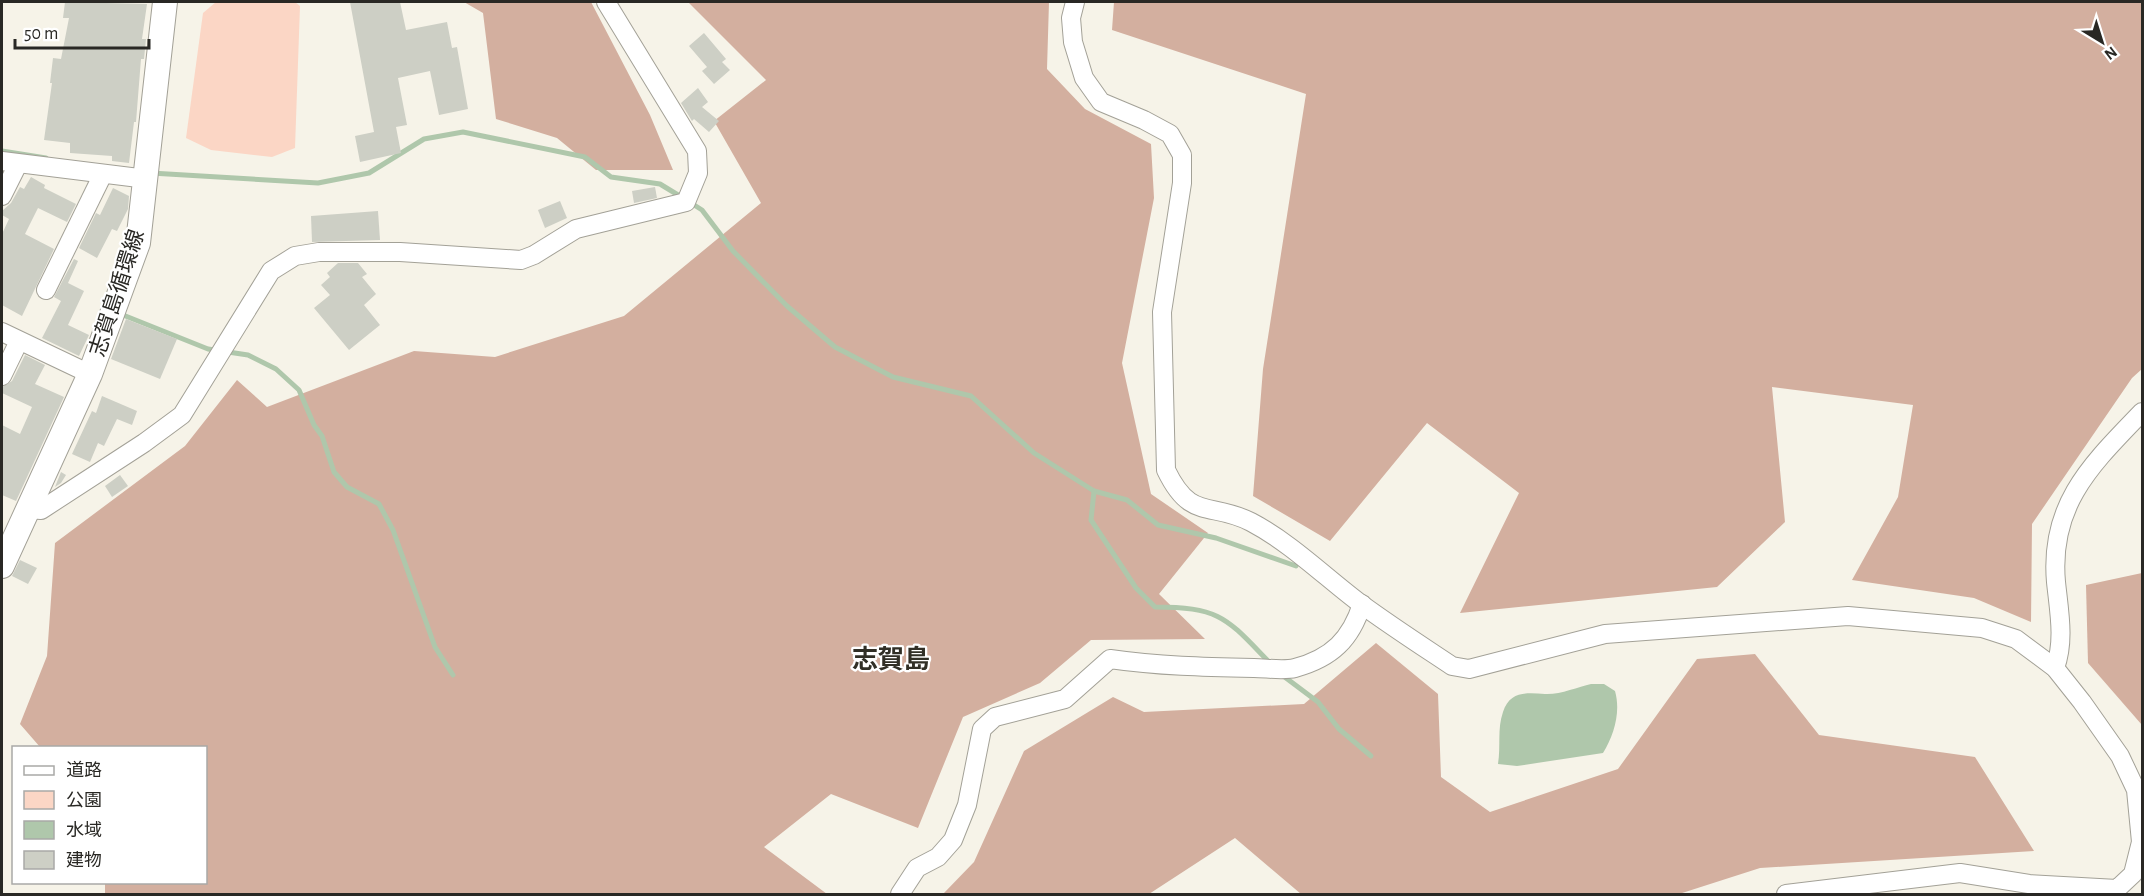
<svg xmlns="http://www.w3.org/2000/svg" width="2144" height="896" viewBox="0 0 2144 896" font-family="'Alegreya Sans','Noto Sans JP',sans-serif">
	<rect width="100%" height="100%" fill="#f6f3e8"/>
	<polygon fill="#fbd6c5" points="216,2 295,2 300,6 295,148 272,157 211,150 186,138 203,13"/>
	<g fill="#d3af9f">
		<polygon points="464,2 591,2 650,115 673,170 596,170 557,138 496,119 483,13"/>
		<polygon points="688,2 1049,2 1047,69 1085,109 1151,144 1154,198 1122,363 1151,494 1208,533 1159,594 1205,639 1091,640 1040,683 963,717 918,828 831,794 764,847 827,894 105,894 105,883 206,882 206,748 40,747 20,724 47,656 55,543 185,446 237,380 267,407 414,351 495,357 624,316 761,203 714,121 766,80"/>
		<polygon points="1114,2 2142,2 2142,369 2132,378 2032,524 2031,622 1974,598 1852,580 1898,497 1913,405 1772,387 1785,522 1717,587 1460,613 1519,493 1427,423 1330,541 1253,496 1263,369 1306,94 1112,30"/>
		<polygon points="2142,573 2142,725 2088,663 2086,585"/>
		<polygon points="1376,643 1438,694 1441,777 1490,812 1618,769 1697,659 1755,654 1819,735 1975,757 2034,851 1760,868 1679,894 1301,894 1235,838 1149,894 943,894 974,862 1024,751 1113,697 1144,712 1304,704"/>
	</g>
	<path fill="#afc7ab" d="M1591,684h13l11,7c6,21 -1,44 -12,62l-86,13 -19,-2c3,-18 -1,-35 5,-52 7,-22 25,-19 42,-18 14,1 33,-7 46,-10z"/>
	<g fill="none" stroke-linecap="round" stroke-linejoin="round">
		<g stroke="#afc7ab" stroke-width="5">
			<polyline points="2,151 46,158"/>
			<polyline points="151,173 318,183 369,173 424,139 463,132 585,157 611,177 660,184 683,198"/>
			<polyline points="691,203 702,210 733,251 787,306 835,347 893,377 971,396 1034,453 1094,491 1127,500 1158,525 1216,538 1296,566"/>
			<polyline points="123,315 208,349 248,355 276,369 299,390 314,425 322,436 334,472 347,487 379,504 393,530 435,647 453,675"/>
			<path d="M1094,491l-3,29 45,68 19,19c67,0 72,12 116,57"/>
			<polyline points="1282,675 1318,702 1339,729 1371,756"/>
		</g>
	</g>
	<g fill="#cdcfc5">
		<polygon points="65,2 147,4 142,39 146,39 144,59 141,59 136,122 134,122 129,163 112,161 112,156 70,153 70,143 44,140 52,83 50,83 53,58 61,59 69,18 63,18"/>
		<polygon points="350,2 400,2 406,30 447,22 452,48 457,47 468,109 439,115 430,71 398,78 407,125 396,127 401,153 360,162 355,136 374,132"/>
		<polygon points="704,33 726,59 722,62 730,70 714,84 702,71 707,67 689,46"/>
		<polygon points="698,88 708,102 702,107 719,121 709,132 694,119 692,121 681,103"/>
		<polygon points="31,177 45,185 44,188 76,204 67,222 38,208 25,234 54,249 22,316 2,305 2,234 9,219 2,215 2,211 11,203 20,187 24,189"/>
		<polygon points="655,187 657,198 634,203 632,191"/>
		<polygon points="113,188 129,196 128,209 117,231 112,229 97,258 79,248 96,213 100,215"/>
		<polygon points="560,201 567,218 545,228 538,210"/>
		<polygon points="378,211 380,240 312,242 311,216"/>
		<polygon points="74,259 78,261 68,283 84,291 68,325 89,335 79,356 42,338 61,301 54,297"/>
		<polygon points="338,263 358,263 367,274 362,277 376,294 364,305 380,325 349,350 314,308 330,295 321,285 330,277 327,273"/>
		<polygon points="126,319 177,339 160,379 111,359"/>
		<polygon points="25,355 45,365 35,384 64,397 16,501 2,495 2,425 20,434 32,407 2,393 2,387 12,381"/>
		<polygon points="102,396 137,411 132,425 117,419 104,446 98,443 90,462 72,454 92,411 96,413"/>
		<polygon points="61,472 66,475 61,483 55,487"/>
		<polygon points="120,475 128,486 112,497 105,486"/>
		<polygon points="20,560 37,568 28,584 12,576"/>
	</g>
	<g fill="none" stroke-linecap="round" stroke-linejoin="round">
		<g stroke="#a3a197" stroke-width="20">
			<g id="minor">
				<path d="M1075,2l-4,16 2,24 11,36 17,24 43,18 26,14 12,21v28l-20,129 4,158c25,52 44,31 85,52 40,21 74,55 110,82 30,22 61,42 91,62l17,3 136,-35 243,-18 134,12 34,11 39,29 27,34 38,54 16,34 5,52 -8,32 -16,15 -88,-5 -69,-11 -174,21"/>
				<polyline points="2,161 147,179"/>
				<polyline points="2,196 18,164"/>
				<polyline points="46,290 103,174"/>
				<polyline points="2,332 90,374"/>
				<polyline points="2,376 19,341"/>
				<polyline points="29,509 41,510 144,443 182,415 271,271 295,256 319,252 400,252 521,260 534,255 576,229 686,202 698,173 697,151 606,2"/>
				<path d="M2055,668c10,-27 4,-57 1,-86 -7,-78 36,-118 86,-170"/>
				<path d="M900,894l17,-26 21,-11 15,-17 14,-35 15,-76 13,-12 70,-18 45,-40c48,7 95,8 144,9 12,0 29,3 41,0 37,-10 56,-29 67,-64"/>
			</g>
		</g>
		<g stroke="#a3a197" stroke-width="26">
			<polyline id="secondary" points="2,566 90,374 138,243 165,2"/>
		</g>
		<use href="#minor" stroke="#fff" stroke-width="18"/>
		<use href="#secondary" stroke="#fff" stroke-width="24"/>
	</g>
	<g text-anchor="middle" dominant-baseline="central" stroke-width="4.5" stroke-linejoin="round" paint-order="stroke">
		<g font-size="22" fill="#292824" stroke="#fff">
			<text transform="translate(117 293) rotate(-72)">志賀島循環線</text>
		</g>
		<g font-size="26" font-weight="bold" fill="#312f26" stroke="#fff">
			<text x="891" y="660">志賀島</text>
		</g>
	</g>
	<rect width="2144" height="896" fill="none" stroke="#292824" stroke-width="6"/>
	<rect x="12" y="746" width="195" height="138" fill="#ffffff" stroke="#a9a9a7" stroke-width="1.5"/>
	<rect x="24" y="766" width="30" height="9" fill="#ffffff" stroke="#a9a9a7" stroke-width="1.5"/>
	<text x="66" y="776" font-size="18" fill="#292824">道路</text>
	<rect x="24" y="791" width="30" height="18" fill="#fbd6c5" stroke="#a9a9a7" stroke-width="1.5"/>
	<text x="66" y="806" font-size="18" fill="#292824">公園</text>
	<rect x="24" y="821" width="30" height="18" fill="#afc7ab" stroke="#a9a9a7" stroke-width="1.5"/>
	<text x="66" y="836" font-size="18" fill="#292824">水域</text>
	<rect x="24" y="851" width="30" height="18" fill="#cdcfc5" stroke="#a9a9a7" stroke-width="1.5"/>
	<text x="66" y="866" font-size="18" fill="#292824">建物</text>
	<g transform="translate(2102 42) rotate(142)" stroke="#ffffff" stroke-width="4.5" paint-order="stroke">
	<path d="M0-4.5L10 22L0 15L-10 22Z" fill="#292824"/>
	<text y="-9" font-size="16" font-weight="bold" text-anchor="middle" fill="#292824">N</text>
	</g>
	<path d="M15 39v9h134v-9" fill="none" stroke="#292824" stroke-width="3"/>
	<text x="24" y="39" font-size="18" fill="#292824" stroke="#ffffff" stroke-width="4.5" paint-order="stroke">50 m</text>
</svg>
